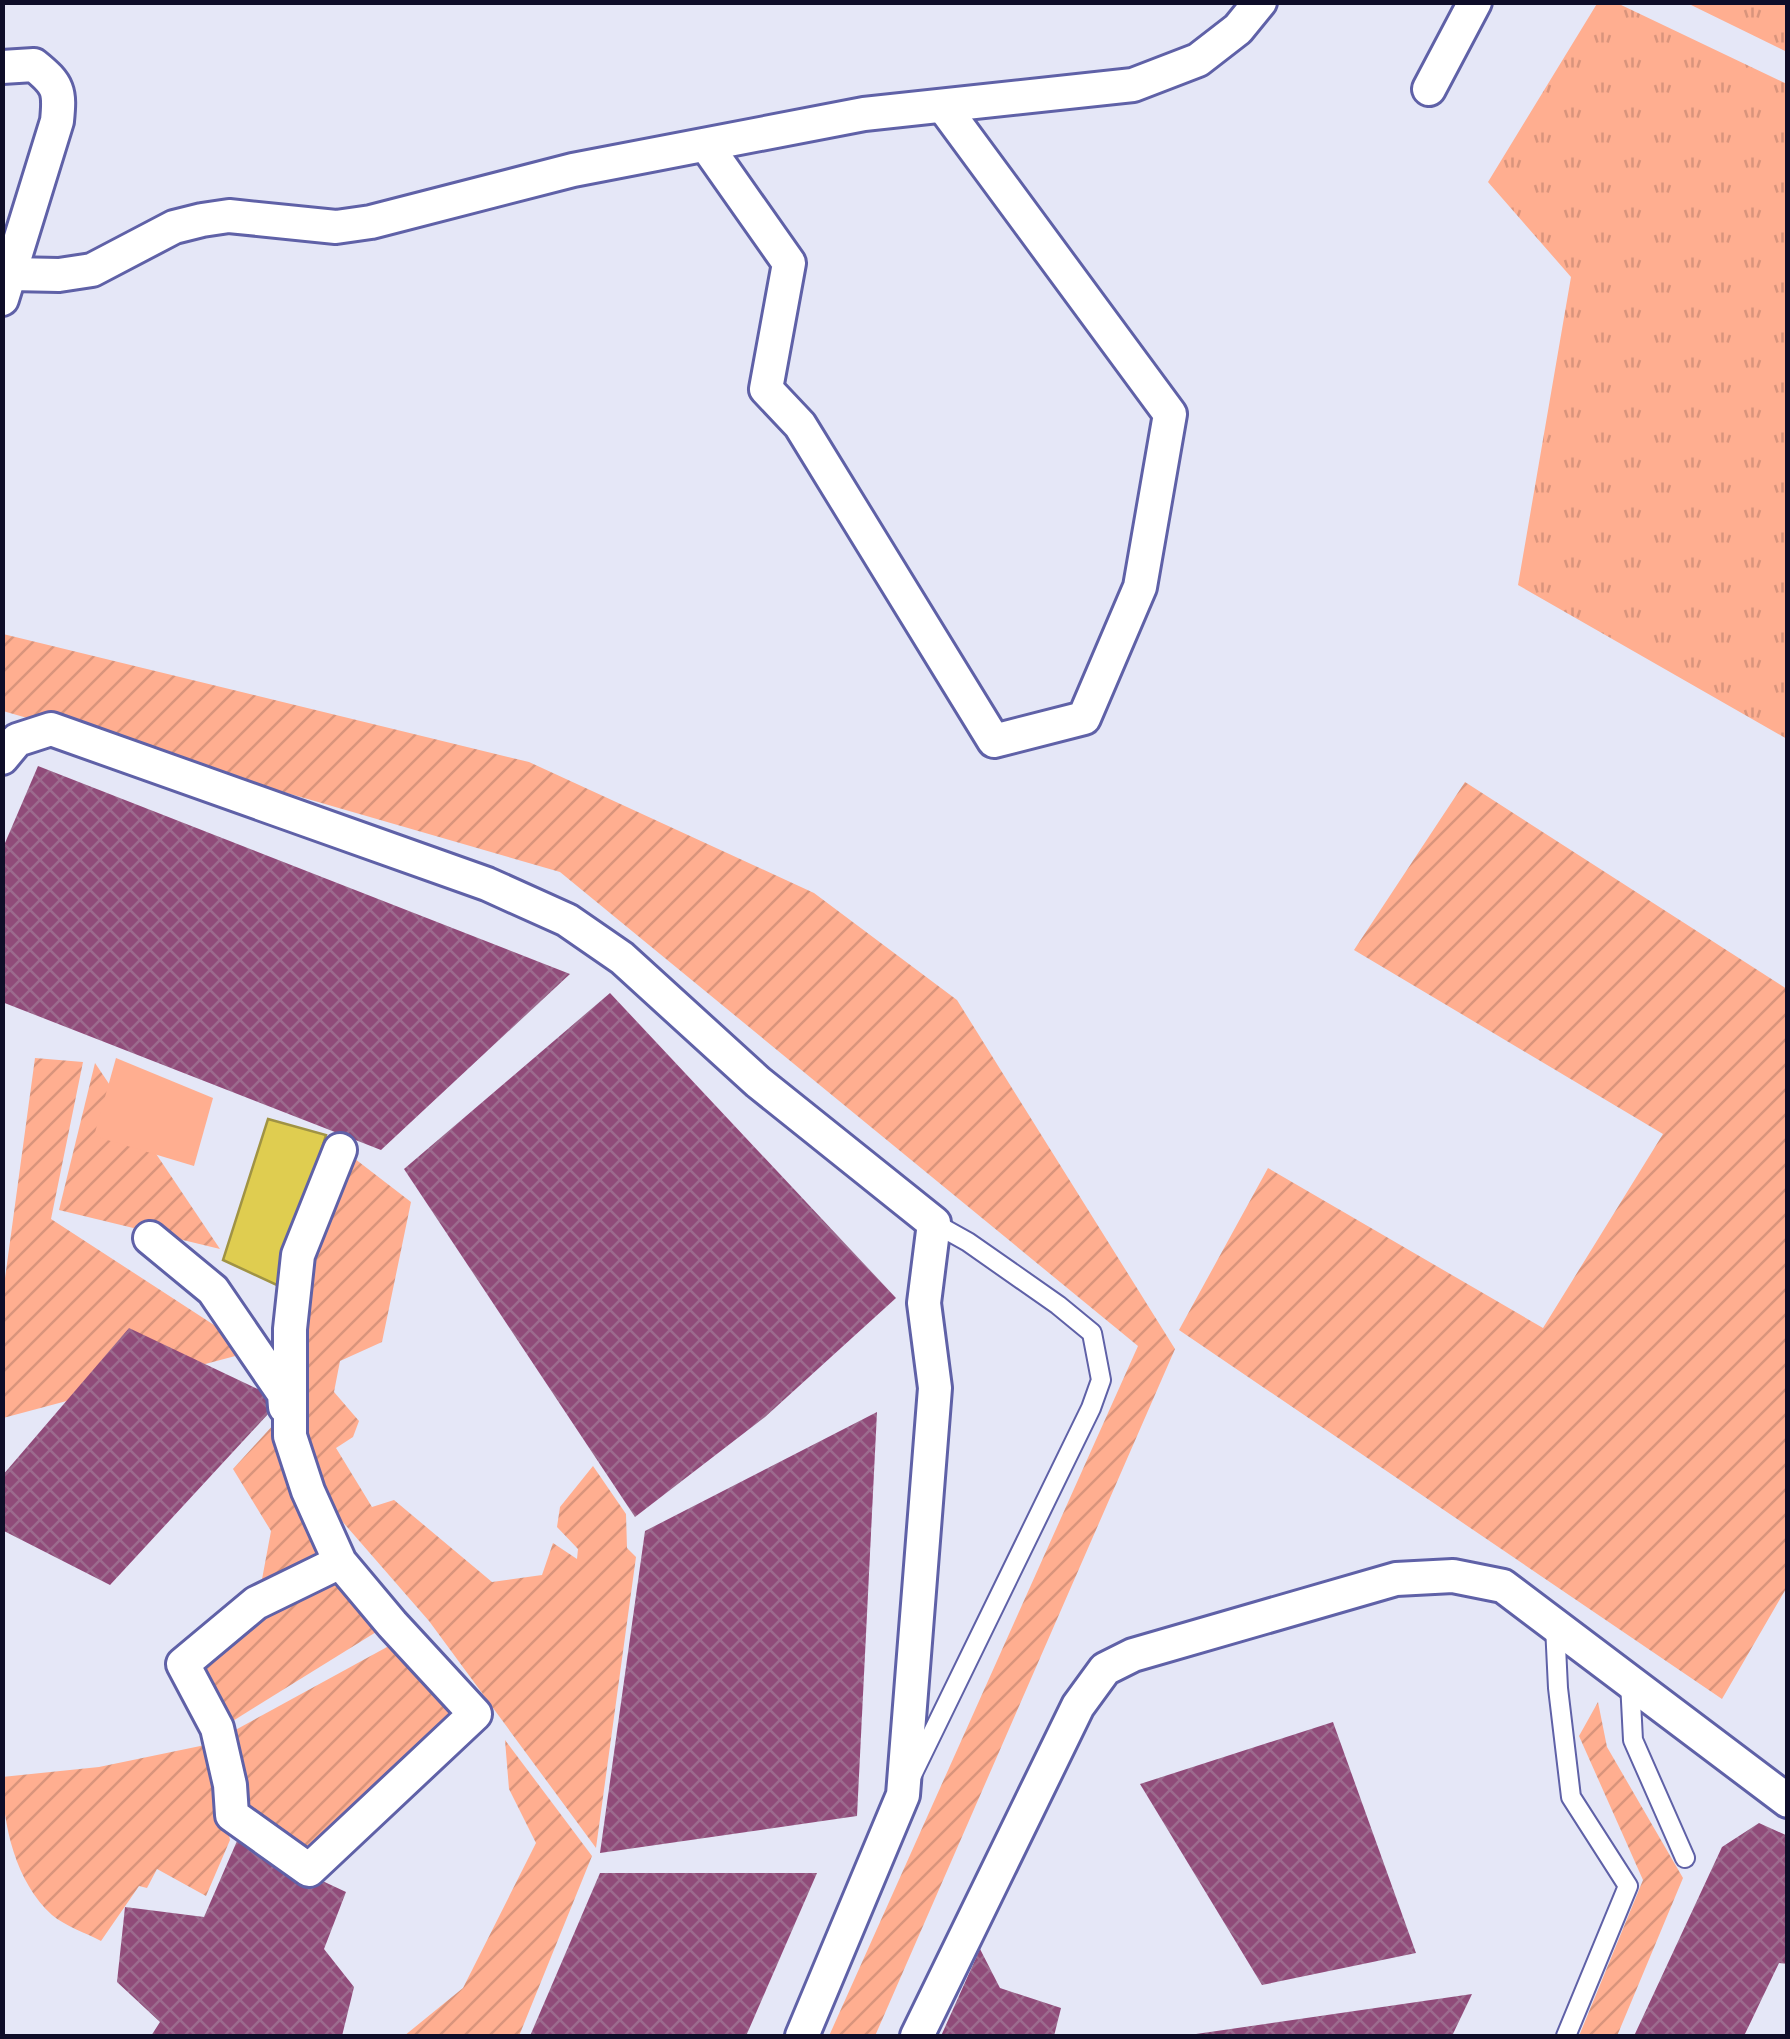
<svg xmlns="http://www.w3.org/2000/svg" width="1790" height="2039" viewBox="0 0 1790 2039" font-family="Montserrat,sans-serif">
	<defs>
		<pattern id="grass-tufts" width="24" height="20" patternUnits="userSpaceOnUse" patternTransform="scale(2.5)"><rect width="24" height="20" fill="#ffae90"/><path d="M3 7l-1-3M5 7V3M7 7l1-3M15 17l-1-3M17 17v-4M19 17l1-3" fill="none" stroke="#d9947c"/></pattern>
		<pattern id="garden-furrows" width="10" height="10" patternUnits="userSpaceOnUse" patternTransform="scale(2.5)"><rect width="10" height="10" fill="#ffae90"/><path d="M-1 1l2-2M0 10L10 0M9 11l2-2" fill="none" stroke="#d9947c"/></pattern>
		<pattern id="building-cross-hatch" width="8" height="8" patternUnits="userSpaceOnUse" patternTransform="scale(2.5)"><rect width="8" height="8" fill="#904b79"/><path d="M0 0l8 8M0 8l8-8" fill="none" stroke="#9c6b8e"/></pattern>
	</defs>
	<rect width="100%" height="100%" fill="#e5e7f7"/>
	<g fill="url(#grass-tufts)">
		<polygon points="1598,2 1617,3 1787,84 1787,739 1518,585 1571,277 1488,182"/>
		<polygon points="1687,3 1787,3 1787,52"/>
	</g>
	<g fill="url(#garden-furrows)">
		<polygon points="3,634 529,762 814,893 957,1000 1175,1349 875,2036 829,2036 1138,1346 560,872 3,711"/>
		<polygon points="1465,782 1787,989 1787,1587 1722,1699 1179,1330 1268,1168 1543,1328 1663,1134 1354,950"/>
		<polygon points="35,1058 83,1062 51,1219 254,1351 3,1418 3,1293"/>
		<polygon points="95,1063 220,1249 59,1210"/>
		<polygon points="346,1152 411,1202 382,1342 340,1361 334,1392 359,1421 353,1437 336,1448 372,1507 394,1500 492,1582 542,1575 553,1543 577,1559 578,1549 557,1527 560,1507 593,1466 626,1514 627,1548 636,1557 596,1848 429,1621 314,1489 300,1412 309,1250"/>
		<polygon points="275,1423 326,1561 260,1590 271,1531 233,1469"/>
		<polygon points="346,1580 381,1629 228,1724 191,1666 251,1616"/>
		<polygon points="398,1641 470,1712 304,1862 236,1803 228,1734"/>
		<polygon points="1598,1702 1607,1747 1683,1878 1617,2036 1579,2036 1643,1880 1579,1736"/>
		<polygon points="505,1740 592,1856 519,2036 404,2036 463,1988 536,1843 509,1789"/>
		<path d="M210,1744l20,96 -24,56 -49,-27 -10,19 -8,-2 -38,55c-15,-8 -36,-15 -49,-26 -37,-34 -49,-90 -50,-138l97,-10z"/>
	</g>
	<polygon fill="#ffae90" points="116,1058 213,1098 194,1166 94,1136"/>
	<polygon fill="#dfcd50" stroke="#a09344" stroke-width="2.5" points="268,1119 326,1135 279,1286 223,1260"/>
	<g fill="url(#building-cross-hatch)">
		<polygon points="38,766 570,974 381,1150 2,1002 2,850"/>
		<polygon points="610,993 896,1298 765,1417 635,1517 404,1169"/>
		<polygon points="129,1328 281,1400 110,1585 2,1530 2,1476"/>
		<polygon points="877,1412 857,1816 600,1853 645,1531"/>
		<polygon points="1333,1722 1416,1953 1262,1985 1140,1784"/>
		<polygon points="1759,1823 1788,1836 1788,1964 1779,1963 1744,2036 1634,2036 1722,1847"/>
		<polygon points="237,1841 346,1892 324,1949 354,1987 342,2036 151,2036 160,2022 117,1982 125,1907 204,1917"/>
		<polygon points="600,1873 817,1873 746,2036 530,2036"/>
		<polygon points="980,1949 1000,1988 1061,2008 1054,2036 941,2036"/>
		<polygon points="1472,1994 1452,2036 1196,2036 1196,2034"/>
	</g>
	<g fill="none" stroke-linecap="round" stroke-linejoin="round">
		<g stroke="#5f61a7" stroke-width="22">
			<g id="lane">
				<polyline points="1555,1626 1558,1688 1571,1797 1628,1886 1566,2036"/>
				<polyline points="1630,1682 1633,1740 1685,1858"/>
				<polyline points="912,1775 1091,1408 1101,1380 1092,1333 1058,1305 968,1242 934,1223"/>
			</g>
		</g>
		<g stroke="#5f61a7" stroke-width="38">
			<g id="street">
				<path d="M2,67l32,-2c25,20 26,26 23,56l-55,178"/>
				<polyline points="1429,89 1475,2"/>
				<polyline points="706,145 789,263 766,389 800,425 994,741 1084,718 1140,587 1170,414 943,106"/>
				<polyline points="11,274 59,275 92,270 174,227 202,220 229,216 336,227 371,222 573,170 864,114 1133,85 1198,60 1238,29 1260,2"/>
				<polyline points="2,758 17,740 51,729 487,884 567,920 622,958 758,1082 934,1223 924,1303 935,1388 903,1795 802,2036"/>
				<polyline points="340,1150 298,1255 290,1329 290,1436 308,1491 340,1562 392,1624 475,1714 309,1870 232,1815 230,1785 217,1728 183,1664 256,1603 340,1562"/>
				<polyline points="150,1238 213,1290 284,1394 285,1407"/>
				<polyline points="917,2036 1078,1706 1105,1669 1133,1655 1396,1579 1453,1576 1503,1586 1788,1801"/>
			</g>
		</g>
		<use href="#lane" stroke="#fff" stroke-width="18"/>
		<use href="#street" stroke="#fff" stroke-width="32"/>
	</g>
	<rect width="1790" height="2039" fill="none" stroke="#0e0d28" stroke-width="10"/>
</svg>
